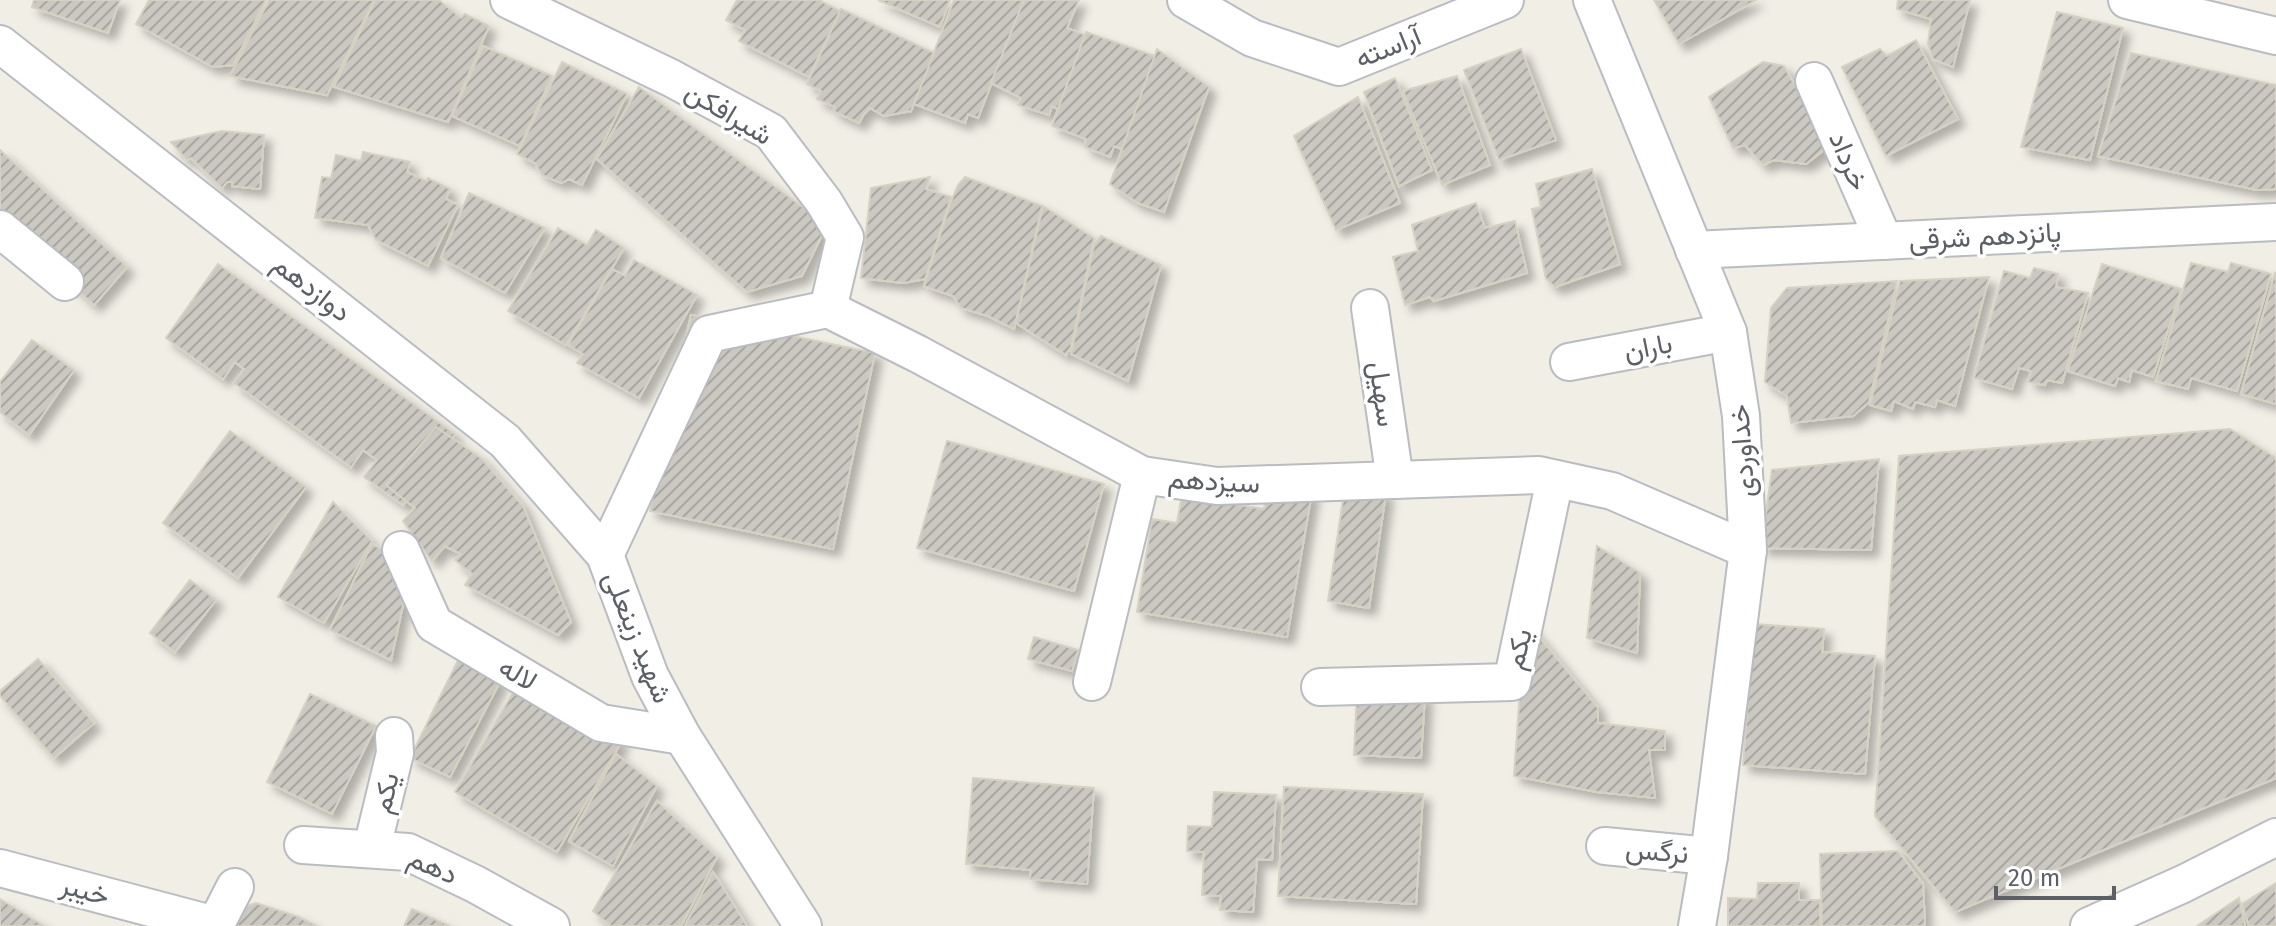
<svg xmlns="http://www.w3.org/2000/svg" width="2276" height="926" viewBox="0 0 2276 926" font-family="'Fira Sans',Vazirmatn,sans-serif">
	<defs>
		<pattern id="building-hatch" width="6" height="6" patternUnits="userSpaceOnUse" patternTransform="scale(2)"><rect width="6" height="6" fill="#cbc8c2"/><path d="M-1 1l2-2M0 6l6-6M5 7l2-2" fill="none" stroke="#a8a6a1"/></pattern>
		<filter id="shadow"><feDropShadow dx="7" dy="7" stdDeviation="4" flood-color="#0004"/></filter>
	</defs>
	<rect width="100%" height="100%" fill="#f0eee5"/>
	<g fill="url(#building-hatch)" stroke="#d5d1c3" stroke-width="2" filter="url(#shadow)">
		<polygon points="34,0 120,0 108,33 32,7"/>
		<polygon points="149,0 266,0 233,65 213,67 136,24"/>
		<polygon points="269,0 374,0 327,95 230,76"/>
		<polygon points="375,0 439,0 461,18 465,14 489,26 448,122 334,87"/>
		<polygon points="737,0 819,0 840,11 809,77 739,41 745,30 726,20"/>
		<polygon points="878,0 950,0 940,27"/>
		<polygon points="954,0 1024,0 978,118 968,114 965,123 914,104"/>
		<polygon points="1024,0 1079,0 1067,28 1085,35 1058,109 1052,106 1049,115 1018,105 1021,98 991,83"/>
		<polygon points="1654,0 1756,0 1679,44"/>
		<polygon points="1898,0 1970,0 1953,67 1933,59 1928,44 1931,19 1897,9"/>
		<polygon points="841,9 934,53 911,111 884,116 870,108 864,114 859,123 833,111 835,107 817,99 821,91 807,84"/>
		<polygon points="2057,12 2123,28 2090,160 2021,147"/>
		<polygon points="1086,32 1155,56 1122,149 1114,146 1110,157 1085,147 1086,139 1052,126"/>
		<polygon points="1916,40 1958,119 1886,156 1842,67 1880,49 1887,56"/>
		<polygon points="483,46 552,76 520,146 452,116"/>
		<polygon points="1157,49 1209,87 1164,212 1138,203 1110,184"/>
		<polygon points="1521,49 1556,140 1499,160 1464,70"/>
		<polygon points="2131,53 2276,85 2276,189 2257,190 2098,156"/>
		<polygon points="562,62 627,94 582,185 569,179 561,183 542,175 535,163 517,154"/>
		<polygon points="1763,62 1784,66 1829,146 1806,164 1774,160 1763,165 1745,145 1733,148 1709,97"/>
		<polygon points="1457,76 1490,165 1442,185 1403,91"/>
		<polygon points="1395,78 1432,170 1399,186 1364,92"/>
		<polygon points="639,87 827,225 802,276 747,292 597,159"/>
		<polygon points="1358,97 1400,203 1336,230 1294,136"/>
		<polygon points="222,131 264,135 260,189 232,186 232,182 227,182 222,188 191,158 187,160 171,142"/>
		<polygon points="0,150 127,267 94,305 0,219"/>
		<polygon points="363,152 410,162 407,172 426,181 428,178 450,189 446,199 458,205 428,266 376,240 368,225 315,218 322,177 331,178 336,155 361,161"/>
		<polygon points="1592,169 1620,264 1555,287 1546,279 1532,209 1541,207 1536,184"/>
		<polygon points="930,177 926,189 951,197 925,279 903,283 861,278 871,188"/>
		<polygon points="965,177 1042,206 1014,329 988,316 961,308 953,296 924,286 950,204 958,185"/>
		<polygon points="469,193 545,228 505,293 441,258"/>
		<polygon points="1476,203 1485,228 1515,221 1527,273 1434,301 1430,297 1405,305 1393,257 1418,251 1412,225"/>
		<polygon points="1043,206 1094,238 1071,347 1066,355 1016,323"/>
		<polygon points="558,228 587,245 596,230 624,248 566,345 508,311"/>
		<polygon points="1101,236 1161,265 1128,381 1071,354 1094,245"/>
		<polygon points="634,260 697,295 639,398 577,363 583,354 568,345 612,269 625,276"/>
		<polygon points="2191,263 2228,272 2231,263 2271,274 2237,391 2191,378 2188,389 2156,381"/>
		<polygon points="218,264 455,434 403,505 364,477 377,460 363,450 351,467 234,383 244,369 235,362 223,379 166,338"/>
		<polygon points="2102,264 2181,289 2153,377 2132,370 2129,382 2118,378 2115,386 2068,371"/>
		<polygon points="2034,268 2058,274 2056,287 2088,293 2062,383 2047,380 2045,385 2028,382 2031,371 2019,368 2012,389 1974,378 2004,271 2030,278"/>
		<polygon points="2275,273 2276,274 2276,404 2241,394"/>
		<polygon points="1989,277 1955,406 1937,400 1935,407 1915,402 1913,409 1894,401 1891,411 1870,405 1900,281"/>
		<polygon points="1897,281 1869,402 1853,416 1791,423 1787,396 1765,382 1771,308 1787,288"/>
		<polygon points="691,315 875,353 833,549 650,511"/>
		<polygon points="32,340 74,370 29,435 0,412 0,382"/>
		<polygon points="436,427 481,458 523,506 571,622 558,635 465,585 472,574 455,560 461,554 445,546 432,561 403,521 415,508 386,485"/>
		<polygon points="2230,429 2276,458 2276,778 1955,912 1875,816 1899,456"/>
		<polygon points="230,431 306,487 238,578 163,523"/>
		<polygon points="947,441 1104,484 1074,591 917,548"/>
		<polygon points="1879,459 1871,550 1761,548 1772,470"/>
		<polygon points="1268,484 1312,492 1287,637 1137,612 1152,519 1177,523 1182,495 1264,509"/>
		<polygon points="1345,486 1386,493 1369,608 1328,601"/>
		<polygon points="333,502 372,541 324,623 278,597"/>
		<polygon points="372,544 402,559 408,582 391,660 330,630"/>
		<polygon points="1597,546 1640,573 1637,653 1587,638"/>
		<polygon points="190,580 216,600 175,652 150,633"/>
		<polygon points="1525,620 1598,708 1598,723 1665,731 1665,750 1649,750 1655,798 1597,792 1514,776"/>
		<polygon points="1754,624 1824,629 1822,652 1875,656 1865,774 1743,765"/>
		<polygon points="1034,637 1078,650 1072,671 1028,659"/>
		<polygon points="459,658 501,680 450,777 410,758"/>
		<polygon points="38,659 94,723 54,758 0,696 0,691"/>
		<polygon points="519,682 622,741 557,852 455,792"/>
		<polygon points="1357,692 1425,695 1421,758 1354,755"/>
		<polygon points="310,694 376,726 332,814 267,782"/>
		<polygon points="616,754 657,786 613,866 569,841"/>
		<polygon points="973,778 1094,788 1087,884 1030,879 1031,870 966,864"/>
		<polygon points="1284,787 1423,794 1416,904 1278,896"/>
		<polygon points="1214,792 1276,795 1272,860 1257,859 1253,912 1220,910 1221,896 1202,895 1204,852 1187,851 1188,826 1212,827"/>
		<polygon points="657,801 717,857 681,926 611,926 593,911"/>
		<polygon points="1898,851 1923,884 1925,926 1822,926 1820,854"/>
		<polygon points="713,872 747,926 685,926"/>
		<polygon points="1758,883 1799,883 1799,900 1820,900 1820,926 1728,926 1728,898 1757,899"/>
		<polygon points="2276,883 2276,926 2249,926 2242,904"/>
		<polygon points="2239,898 2245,926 2197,926"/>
		<polygon points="0,899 44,926 0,926"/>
		<polygon points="256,903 299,917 317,926 231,926 240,908"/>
		<polygon points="412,909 450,926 404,926"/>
	</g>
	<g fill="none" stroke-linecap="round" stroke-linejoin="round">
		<g stroke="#b9bcc1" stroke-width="40">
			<g id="minor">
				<polyline points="509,0 671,78 771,132 824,202 845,237 828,309"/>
				<polyline points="1186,0 1252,38 1339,67 1505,0"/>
				<polyline points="1592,0 1728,332 1741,416 1748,550 1709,856 1697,926"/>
				<polyline points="2127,0 2276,36"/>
				<polyline points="0,44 505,441 605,555 650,676 682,736 803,926"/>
				<polyline points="1814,81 1884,241"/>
				<polyline points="0,229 65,282"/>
				<polyline points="1694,250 2276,222"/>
				<polyline points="1370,308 1395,480"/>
				<polyline points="1569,362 1728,332"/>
				<polyline points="401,550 434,624 601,723 682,736"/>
				<polyline points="605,555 709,334 828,309 918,354 1142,475 1217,486 1539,475 1612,491 1748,550"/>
				<polyline points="1092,682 1142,475"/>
				<polyline points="1320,687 1512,682 1555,479"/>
				<polyline points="303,845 408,852 475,884 551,926"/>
				<polyline points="1605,846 1709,856"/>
				<polyline points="372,848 395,753 394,736"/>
				<polyline points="0,868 215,925"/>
				<polyline points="215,926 235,887"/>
				<polyline points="2089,926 2183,884 2276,837"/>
			</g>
		</g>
		<use href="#minor" stroke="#fff" stroke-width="36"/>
	</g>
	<g text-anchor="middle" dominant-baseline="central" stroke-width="7" stroke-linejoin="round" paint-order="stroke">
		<g font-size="28" fill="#5c6066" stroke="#fff">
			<text transform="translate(1388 47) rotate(-22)">آراسته</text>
			<text transform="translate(729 113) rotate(31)">شیرافکن</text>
			<text transform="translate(1849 161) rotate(67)">خرداد</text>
			<text transform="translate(1985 236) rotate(-3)">پانزدهم شرقی</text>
			<text transform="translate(312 288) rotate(38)">دوازدهم</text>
			<text transform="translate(1648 347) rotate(-11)">باران</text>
			<text transform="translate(1383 394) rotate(82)">سهیل</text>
			<text transform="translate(1742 451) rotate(-94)">خداوردی</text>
			<text transform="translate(1214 481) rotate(3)">سیزدهم</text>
			<text transform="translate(638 637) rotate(68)">شهید زینعلی</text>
			<text transform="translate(1518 649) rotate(-76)">یکم</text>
			<text transform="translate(518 674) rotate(31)">لاله</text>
			<text transform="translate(385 793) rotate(-77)">یکم</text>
			<text transform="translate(1657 851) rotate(5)">نرگس</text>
			<text transform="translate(433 866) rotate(23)">دهم</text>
			<text transform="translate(85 890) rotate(15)">خیبر</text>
		</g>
	</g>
	<path d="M1996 886v12h118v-12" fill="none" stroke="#5c6066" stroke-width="4"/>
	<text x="2008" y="886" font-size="24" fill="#5c6066" stroke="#ffffff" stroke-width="6" paint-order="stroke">20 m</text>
</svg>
